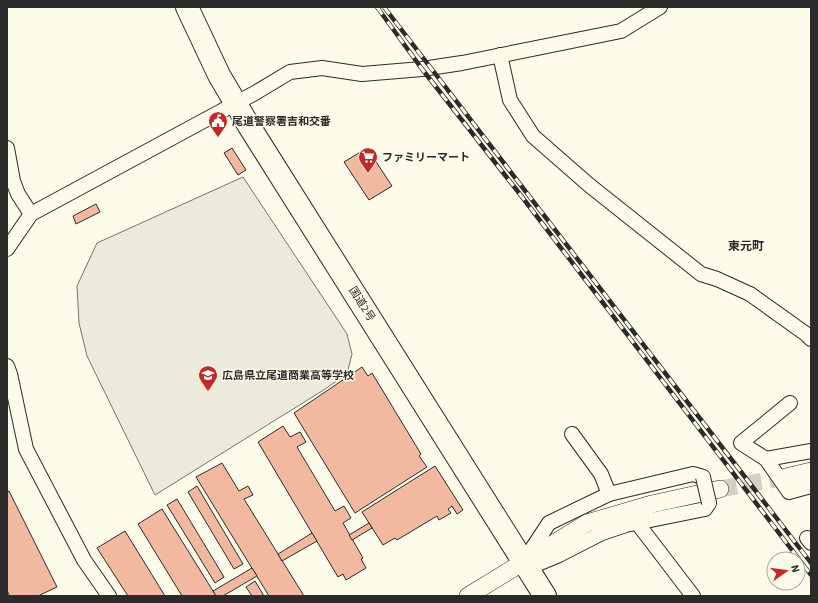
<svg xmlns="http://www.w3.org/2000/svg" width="818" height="603" viewBox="0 0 818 603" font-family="'Source Sans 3','Noto Sans JP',sans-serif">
	<rect width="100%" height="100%" fill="#fdfbea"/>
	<polygon fill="#ecebdb" stroke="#74746e" points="243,177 347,334 352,354 347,374 322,391 155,495 87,356 79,323 77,286 97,243"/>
	<g fill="#f2b8a0" stroke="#2b2b2b">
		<polygon points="232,148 246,170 238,175 224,153"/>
		<polygon points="367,148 392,186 369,200 344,162"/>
		<polygon points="96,204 100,212 76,224 73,216"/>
		<polygon points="362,367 368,376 372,373 421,454 419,456 427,467 355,513 294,413"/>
		<polygon points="283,426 290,437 300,432 306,442 297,447 335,511 344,506 351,518 343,523 363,558 361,559 366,568 346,580 343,574 338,577 258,442"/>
		<polygon points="222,463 239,491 248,486 253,495 244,499 304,596 269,596 196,477"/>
		<polygon points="435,466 463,510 457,514 452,506 448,509 451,513 439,520 437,516 397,540 395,538 383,545 362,512"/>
		<polygon points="197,486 243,564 234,569 188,492"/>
		<polygon points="9,491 57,587 38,596 10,596 7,591 7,492"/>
		<polygon points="177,499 224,577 215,583 167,505"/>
		<polygon points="162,509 213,591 216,596 182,596 138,524"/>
		<polygon points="369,523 372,528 352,540 349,535"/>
		<polygon points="125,531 165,596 128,596 97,548"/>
		<polygon points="312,533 317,541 282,561 278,554"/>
		<polygon points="252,568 257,576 223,596 216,596 213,591"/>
		<polygon points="255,581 264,596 252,596 246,587"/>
	</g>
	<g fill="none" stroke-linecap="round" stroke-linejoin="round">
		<polyline stroke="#d3d1c4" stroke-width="17" stroke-dasharray="17 8" stroke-linecap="butt" points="720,489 786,477"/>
		<g stroke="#2b2b2b" stroke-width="16">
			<g id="minor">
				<polyline points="500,55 510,100 533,136 589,185 701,274 717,279 750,294 806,334 811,339"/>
				<polyline points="7,148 13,181 18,194 31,214"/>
				<polyline points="7,249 31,214 255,93 290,72 322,68 362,74 422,69 462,63 621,31 660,7"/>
				<polyline points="7,366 10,374 26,449 84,560 109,596"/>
				<polyline points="572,434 601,474 609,494"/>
				<polyline points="811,451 766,459 789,492 811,486"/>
				<polyline points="766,459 741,443 790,403"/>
				<polyline points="703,477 693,474 609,494 549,523 524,561 535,565 559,555 602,533 626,525 705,509 709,503"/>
				<polyline points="638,524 693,596"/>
				<polyline points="807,538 811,543"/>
			</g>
		</g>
		<g stroke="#2b2b2b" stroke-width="18">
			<g id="tertiary">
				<polyline points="786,477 811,471"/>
				<polyline points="468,596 587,523 652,504 720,489"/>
			</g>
		</g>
		<g stroke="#2b2b2b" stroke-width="24">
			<polyline id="trunk" points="187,7 219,75 249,126 545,596"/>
		</g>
		<use href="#minor" stroke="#fdfbea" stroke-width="14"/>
		<use href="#tertiary" stroke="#fdfbea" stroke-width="17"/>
		<use href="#trunk" stroke="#fdfbea" stroke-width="22"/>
		<g stroke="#2b2b2b" stroke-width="4.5">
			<g id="rail">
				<polyline points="377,7 422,69 519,193 811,575"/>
				<polyline points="384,7 811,563"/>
			</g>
		</g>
		<use href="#rail" stroke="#fdfbea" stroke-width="3" stroke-dasharray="9" stroke-linecap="butt"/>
		<g stroke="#2b2b2b" stroke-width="16" stroke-linecap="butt">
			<polyline id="minor-bridge" points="703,477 709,503"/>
		</g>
		<use href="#minor-bridge" stroke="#fdfbea" stroke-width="14"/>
	</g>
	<defs>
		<g id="civic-pin" transform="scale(1)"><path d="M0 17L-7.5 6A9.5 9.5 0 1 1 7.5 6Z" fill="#c62828" stroke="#fdfbea"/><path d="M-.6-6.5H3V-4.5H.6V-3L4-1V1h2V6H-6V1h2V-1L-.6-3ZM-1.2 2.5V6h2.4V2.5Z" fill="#fff"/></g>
		<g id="supermarket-pin" transform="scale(1)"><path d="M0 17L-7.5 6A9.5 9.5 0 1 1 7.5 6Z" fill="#c62828" stroke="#fdfbea"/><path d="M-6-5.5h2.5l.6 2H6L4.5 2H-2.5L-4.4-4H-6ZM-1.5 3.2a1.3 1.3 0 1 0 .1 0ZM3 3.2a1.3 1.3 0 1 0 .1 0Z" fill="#fff"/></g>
		<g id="school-pin" transform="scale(1)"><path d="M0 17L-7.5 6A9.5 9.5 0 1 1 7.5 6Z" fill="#c62828" stroke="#fdfbea"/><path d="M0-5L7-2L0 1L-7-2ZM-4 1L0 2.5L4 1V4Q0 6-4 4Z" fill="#fff"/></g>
	</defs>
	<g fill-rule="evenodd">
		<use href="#civic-pin" x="218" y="121"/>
		<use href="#supermarket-pin" x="368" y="157"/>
		<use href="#school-pin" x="208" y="375"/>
	</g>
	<g text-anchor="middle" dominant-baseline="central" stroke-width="3" stroke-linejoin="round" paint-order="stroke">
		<g font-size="11" font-weight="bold" fill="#2b2b2b" stroke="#fdfbea" text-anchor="start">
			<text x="232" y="121">尾道警察署吉和交番</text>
			<text x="382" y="157">ファミリーマート</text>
			<text x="222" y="375">広島県立尾道商業高等学校</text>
		</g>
		<g font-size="11" fill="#2b2b2b" stroke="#fdfbea">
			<text transform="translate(362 304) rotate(58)">国道2号</text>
		</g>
		<g font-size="12" font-weight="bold" fill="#2b2b2b" stroke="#fdfbea">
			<text x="746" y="246">東元町</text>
		</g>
	</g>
	<rect width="818" height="603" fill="none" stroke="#2b2b2b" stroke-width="16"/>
	<g transform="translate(786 571) rotate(76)"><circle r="19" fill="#fdfbea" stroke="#a9a89e"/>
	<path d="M0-3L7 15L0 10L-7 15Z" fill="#c62828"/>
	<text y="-6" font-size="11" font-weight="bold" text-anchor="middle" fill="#2b2b2b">N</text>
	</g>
</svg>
